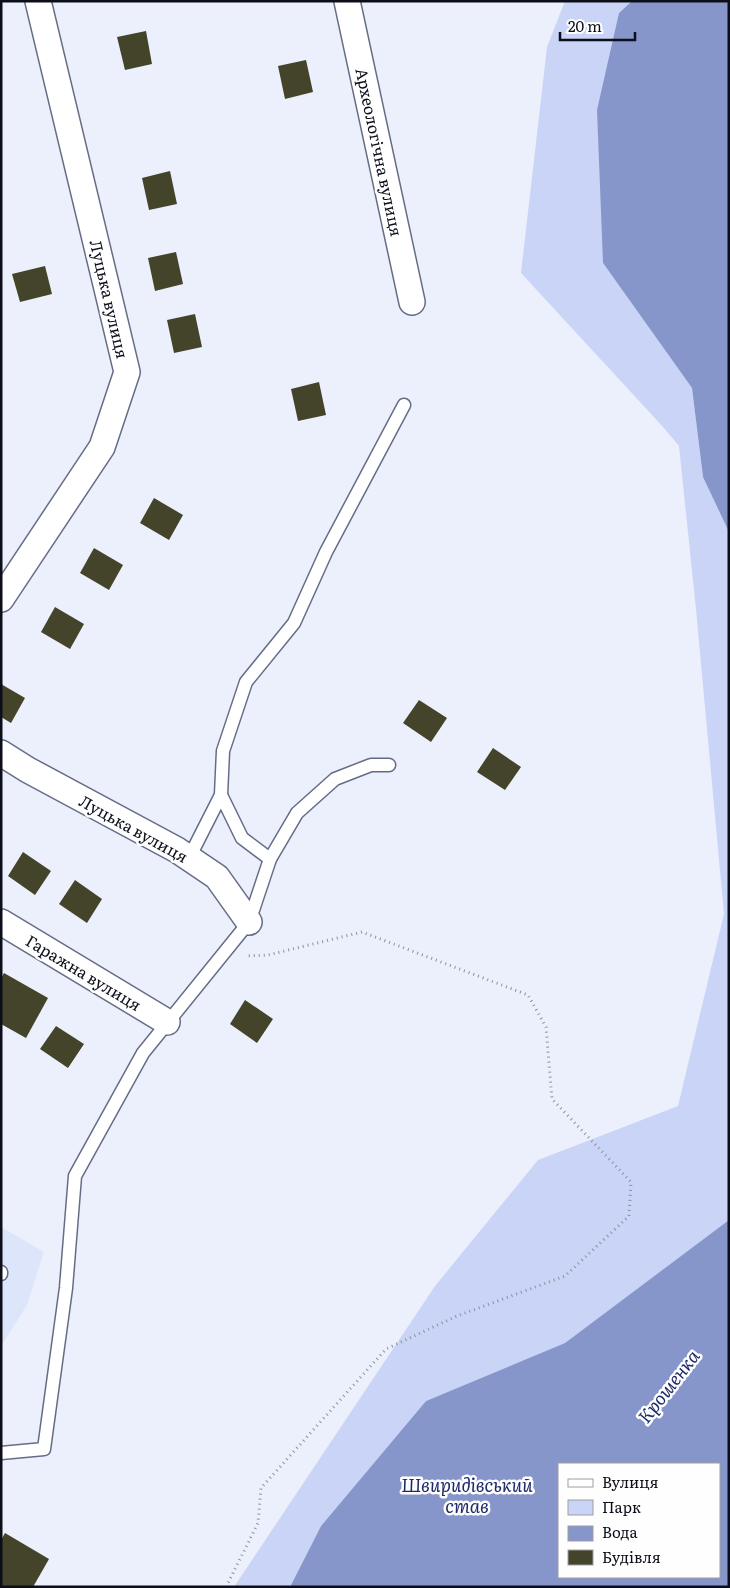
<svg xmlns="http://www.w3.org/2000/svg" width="730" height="1588" viewBox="0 0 730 1588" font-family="Literata,serif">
	<rect width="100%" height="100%" fill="#ecf0fc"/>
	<polygon fill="#dde5fa" points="1,1227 44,1252 27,1305 1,1346"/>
	<polygon fill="#c9d4f7" points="565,1 632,1 619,13 603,263 692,388 703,477 729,532 729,1220 565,1343 426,1401 321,1526 290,1587 234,1587 435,1286 538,1160 678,1106 724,914 696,609 679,446 664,428 521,273 547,47"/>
	<g fill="#8696ca" fill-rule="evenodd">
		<polygon points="632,1 729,1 729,532 703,477 692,388 603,263 597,110 619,13"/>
		<path d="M729,1220v367h-439l31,-61 105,-125 139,-58zM559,1464h160v113h-160z"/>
	</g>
	<g fill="#44442a">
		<polygon points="146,31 152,64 125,70 117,37"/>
		<polygon points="306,60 313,92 285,99 278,66"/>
		<polygon points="170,171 177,204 149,210 142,178"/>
		<polygon points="176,252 183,284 155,291 148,258"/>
		<polygon points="45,266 52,294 20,302 12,274"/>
		<polygon points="195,314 202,347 174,353 167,320"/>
		<polygon points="319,382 326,415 298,421 291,389"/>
		<polygon points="154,498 183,515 169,540 140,523"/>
		<polygon points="94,548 123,565 109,590 80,573"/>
		<polygon points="55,607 84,624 70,649 41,632"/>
		<polygon points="1,684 25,698 11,723 1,717"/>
		<polygon points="419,700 447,718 431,742 403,723"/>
		<polygon points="493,748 521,767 505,790 477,772"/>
		<polygon points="23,852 51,871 35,895 8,876"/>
		<polygon points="75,880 102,899 87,923 59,904"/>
		<polygon points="4,973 48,998 26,1038 1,1024 1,978"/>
		<polygon points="245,1000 273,1019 257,1043 230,1024"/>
		<polygon points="56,1026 84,1044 68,1068 40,1049"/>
		<polygon points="5,1533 49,1559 33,1587 1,1586 1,1540"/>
	</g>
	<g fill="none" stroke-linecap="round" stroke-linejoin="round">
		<g stroke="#656d86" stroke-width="15">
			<g id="service">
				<polyline points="221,795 242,838 270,859"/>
				<polyline points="189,858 221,795 223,751 246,682 294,623 326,552 404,405"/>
				<polyline points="1,1272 1,1274"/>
				<polyline points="1,1453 44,1449 66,1288 75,1176 143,1053 249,922 270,859 297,813 335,779 371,765 389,765"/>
			</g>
		</g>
		<g stroke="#656d86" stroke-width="28">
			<g id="minor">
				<polyline points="347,1 412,302"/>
				<polyline points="1,599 102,447 127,372 38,1"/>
				<polyline points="1,753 28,770 177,850 217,877 249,922"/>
				<polyline points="1,922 167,1022"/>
			</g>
		</g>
		<polyline stroke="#8e929d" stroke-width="3" stroke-dasharray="1 4" stroke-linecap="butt" points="226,1587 258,1523 261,1488 386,1349 457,1316 565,1276 629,1216 631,1182 552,1099 546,1027 528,995 362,932 268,955 246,956"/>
		<use href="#service" stroke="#fff" stroke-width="12"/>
		<use href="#minor" stroke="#fff" stroke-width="25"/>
	</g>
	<g text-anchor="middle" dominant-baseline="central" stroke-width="5" stroke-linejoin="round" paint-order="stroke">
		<g font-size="16" fill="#0c0f19" stroke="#fefefe">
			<text transform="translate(380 152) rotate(78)">Археологічна вулиця</text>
			<text transform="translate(110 299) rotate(77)">Луцька вулиця</text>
			<text transform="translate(134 828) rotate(29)">Луцька вулиця</text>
			<text transform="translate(84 972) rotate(31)">Гаражна вулиця</text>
		</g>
		<g font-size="18" font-style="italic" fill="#1f2b69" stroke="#fefefe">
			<text transform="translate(668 1386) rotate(-52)">Крошенка</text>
			<text x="467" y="1484">Швиридівський<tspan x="467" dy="21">став</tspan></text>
		</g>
	</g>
	<rect width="730" height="1588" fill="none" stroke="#0c0f19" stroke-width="5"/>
	<rect x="558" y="1463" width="162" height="115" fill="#fefefe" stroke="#9d9ea2"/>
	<rect x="568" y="1479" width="25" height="8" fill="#ffffff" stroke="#9d9ea2"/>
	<text x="602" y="1488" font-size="15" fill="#0c0f19">Вулиця</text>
	<rect x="568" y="1500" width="25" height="15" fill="#c9d4f7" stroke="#9d9ea2"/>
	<text x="602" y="1513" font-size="15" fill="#0c0f19">Парк</text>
	<rect x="568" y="1526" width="25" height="15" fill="#8696ca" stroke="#9d9ea2"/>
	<text x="602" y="1538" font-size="15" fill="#0c0f19">Вода</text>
	<rect x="568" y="1550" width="25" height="15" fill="#44442a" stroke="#9d9ea2"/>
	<text x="602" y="1563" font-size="15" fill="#0c0f19">Будівля</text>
	<path d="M560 32v8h75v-8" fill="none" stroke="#0c0f19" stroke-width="2.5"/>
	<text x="568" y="32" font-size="15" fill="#0c0f19" stroke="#fefefe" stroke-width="4" paint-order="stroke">20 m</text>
</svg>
